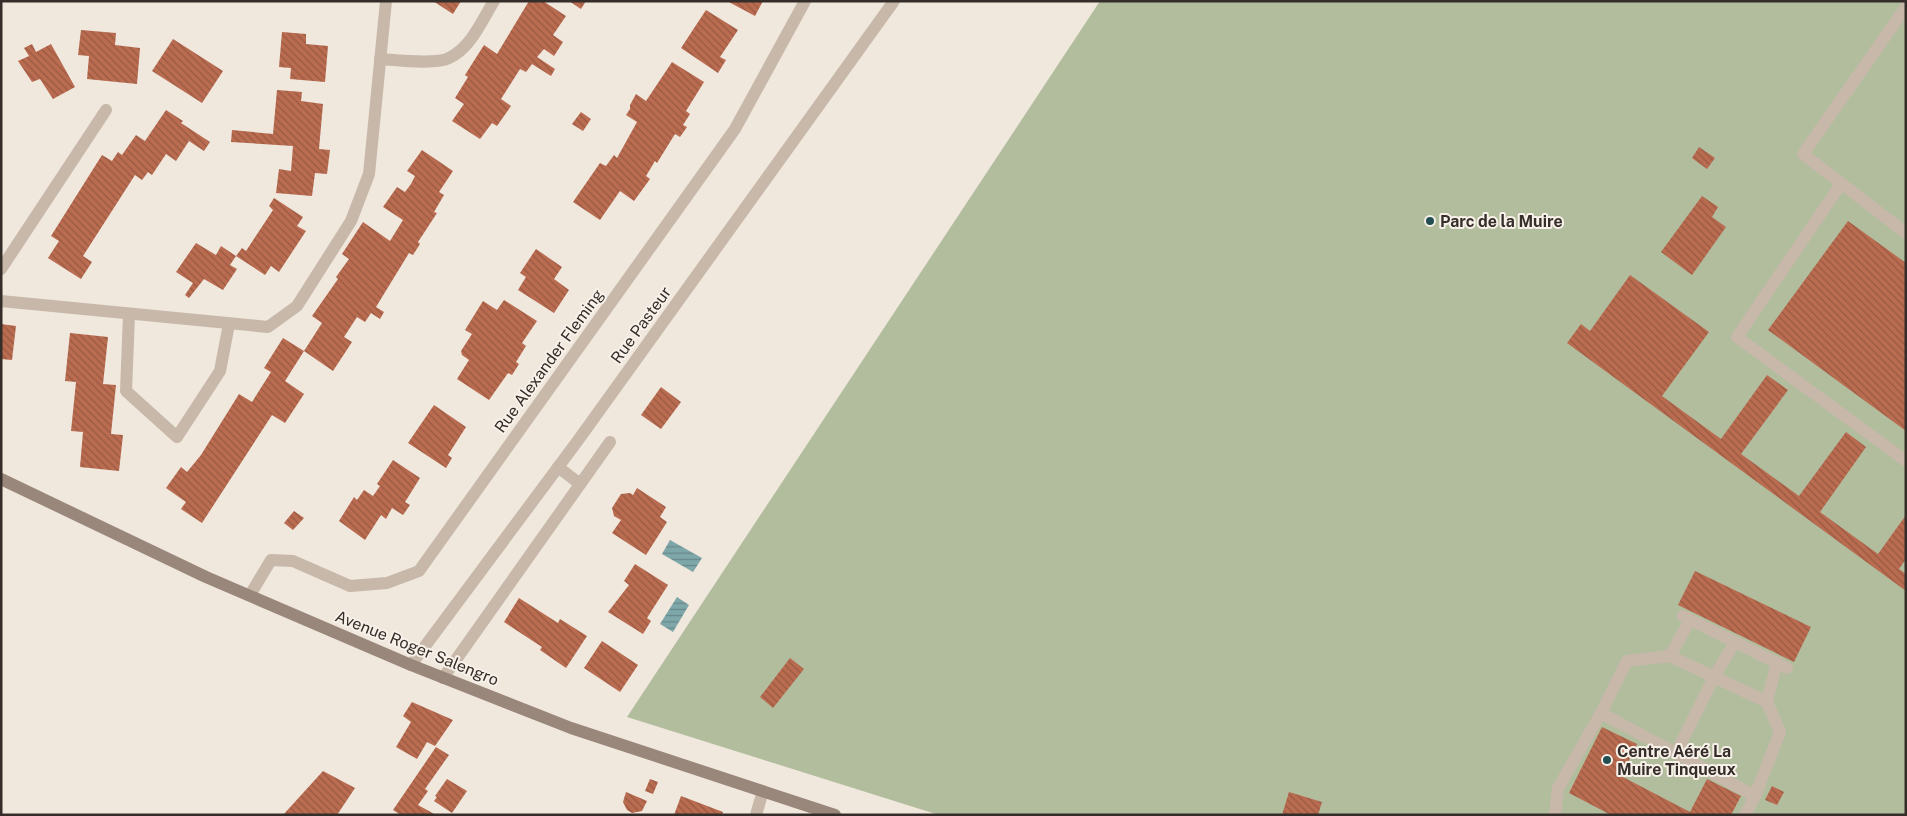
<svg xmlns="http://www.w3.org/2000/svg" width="1907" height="816" viewBox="0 0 1907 816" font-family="'Public Sans',sans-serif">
	<defs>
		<pattern id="water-rules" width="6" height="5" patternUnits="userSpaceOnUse" patternTransform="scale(1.25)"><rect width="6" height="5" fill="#7ea7aa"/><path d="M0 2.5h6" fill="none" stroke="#68888a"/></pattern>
		<pattern id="building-back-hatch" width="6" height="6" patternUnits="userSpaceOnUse" patternTransform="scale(1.25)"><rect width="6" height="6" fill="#ba6c50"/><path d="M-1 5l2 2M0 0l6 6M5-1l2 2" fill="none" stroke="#985942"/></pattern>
	</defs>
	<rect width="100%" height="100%" fill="#f0e7dd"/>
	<polygon fill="#b2bd9e" points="1100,1 1906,1 1906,815 939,815 627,717"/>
	<g fill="url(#water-rules)">
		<polygon points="670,540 702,558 693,572 662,554"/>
		<polygon points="677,597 689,605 673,632 660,624"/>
	</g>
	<g fill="url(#building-back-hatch)">
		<polygon points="433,1 461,1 453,14"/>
		<polygon points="529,1 543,1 566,16 553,35 563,42 554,56 544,49 537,57 555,69 551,76 532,64 526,72 520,69 501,99 511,106 497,126 492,123 480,139 452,121 464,104 455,98 468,77 465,75 484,45 497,54"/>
		<polygon points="569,1 586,1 581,9"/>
		<polygon points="727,1 763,1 755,16"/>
		<polygon points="706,10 738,30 720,57 726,60 718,73 681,48"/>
		<polygon points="81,30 116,33 115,45 140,48 137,84 87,79 89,56 78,55"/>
		<polygon points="282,32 306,34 306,44 328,46 325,82 290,79 291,68 279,67"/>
		<polygon points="173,39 223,71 202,103 152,71"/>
		<polygon points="32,44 36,52 51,44 75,87 53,99 40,79 32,82 18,61 29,56 24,48"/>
		<polygon points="672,62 704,82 686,111 690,114 683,125 687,127 680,137 675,134 657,163 655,161 646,176 650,179 634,201 620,191 600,220 573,202 600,163 606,166 614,155 617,158 637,122 626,115 630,109 630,105 636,94 646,101"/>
		<polygon points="277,90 302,92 301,101 323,104 319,149 330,150 327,174 315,173 312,196 276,193 279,169 291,171 293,146 231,142 232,130 273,134"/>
		<polygon points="166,110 183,121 181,123 210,142 204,151 189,141 176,161 166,154 152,175 148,172 142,180 135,175 83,256 92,262 81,279 48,258 59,241 51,236 102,155 112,161 118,152 122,155 136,135 145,141"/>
		<polygon points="581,112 591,119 583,131 572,124"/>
		<polygon points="1699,147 1715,158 1707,169 1692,158"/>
		<polygon points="422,150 453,171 439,192 444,195 434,212 437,213 418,242 420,244 413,255 409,253 376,307 384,312 380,319 371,313 365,322 357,317 344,337 352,342 333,371 304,351 322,323 312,316 338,279 336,277 349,259 342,254 363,222 390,241 403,220 383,207 397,187 405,192 411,184 415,176 407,171"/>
		<polygon points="1702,196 1718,207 1712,217 1726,227 1692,275 1661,252"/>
		<polygon points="274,198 303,217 297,226 306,231 279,272 271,266 265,275 236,256 242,248 246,251 273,210 269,206"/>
		<polygon points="1848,221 1906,263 1906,431 1768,330"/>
		<polygon points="196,243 216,255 221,246 236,256 230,265 237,269 223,290 204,279 189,298 185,295 193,283 176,272"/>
		<polygon points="536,249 562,267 554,279 569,290 554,313 518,290 526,277 520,273"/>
		<polygon points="1630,275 1709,332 1662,396 1721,439 1767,375 1788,390 1741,454 1799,496 1846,432 1866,447 1820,512 1878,554 1906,515 1906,559 1899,569 1906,574 1906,591 1567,343 1581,324 1590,331"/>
		<polygon points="504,300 537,321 522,343 526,346 516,362 519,364 512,375 508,373 489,400 457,379 469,360 462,355 461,351 472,334 465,330 483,301 497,310"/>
		<polygon points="1,324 16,326 12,360 1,359"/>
		<polygon points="70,333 108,337 103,384 116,385 111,434 123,435 119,471 80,467 83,432 71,431 76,382 65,381"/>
		<polygon points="283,338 304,351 285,381 304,394 285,423 272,415 202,523 181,509 186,502 166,488 181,467 187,472 201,455 239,394 252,402 271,372 264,368"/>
		<polygon points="661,387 681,402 661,429 641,415"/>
		<polygon points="434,405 466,427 448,455 452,458 446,468 408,443"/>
		<polygon points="393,460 420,478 405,502 410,505 403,515 392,508 386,519 381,515 365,540 339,521 354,497 357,500 364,490 373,496 380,486 377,484"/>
		<polygon points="637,488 666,507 660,517 667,522 646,555 612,533 621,520 614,516 612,508 621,494 630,493 633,495"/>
		<polygon points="294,511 304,518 293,530 284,523"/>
		<polygon points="635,564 668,585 647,618 651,621 643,634 608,612 629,585 624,581"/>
		<polygon points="1695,571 1811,627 1794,662 1678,605"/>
		<polygon points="519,598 558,623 560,619 587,636 566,668 540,650 542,647 504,622"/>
		<polygon points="602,641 638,665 620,692 584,668"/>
		<polygon points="790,658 804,669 773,708 760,697"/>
		<polygon points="412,702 453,720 435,746 427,742 417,759 396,747 411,722 403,716"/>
		<polygon points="1602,727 1637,744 1621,776 1690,812 1707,779 1741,796 1731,815 1611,815 1569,793"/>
		<polygon points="436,747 449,755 425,789 428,791 418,805 436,815 401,815 393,810"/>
		<polygon points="323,771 355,788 337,815 283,815"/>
		<polygon points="447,779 467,791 452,813 434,801 437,797 435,796"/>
		<polygon points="650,779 658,782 653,794 645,791"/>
		<polygon points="1772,786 1784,792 1777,805 1765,800"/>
		<polygon points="626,792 647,801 642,811 632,813 627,810 623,802"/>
		<polygon points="1289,792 1322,802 1318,815 1282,815"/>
		<polygon points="681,796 723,812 722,815 674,815"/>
	</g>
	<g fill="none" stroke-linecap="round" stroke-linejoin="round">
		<g stroke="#c7b8aa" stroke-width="12">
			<polyline points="1906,7 1803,154 1906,233"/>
			<polyline points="1841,184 1737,337 1906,461"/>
			<polyline points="129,315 126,391 177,437 220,371 229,324"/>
			<polyline points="558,467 580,484"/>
			<polyline points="1683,616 1787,668"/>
			<polyline points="1670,656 1690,620"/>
			<polyline points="443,678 610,442"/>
			<polyline points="1767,702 1777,662"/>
			<polyline points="1601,713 1627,661 1670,656 1767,702 1780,732 1755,796"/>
			<polyline points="1676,753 1714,677 1735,642"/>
			<polyline points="756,815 763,791"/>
			<polyline points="1555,815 1558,788 1601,713 1755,796 1745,815"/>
		</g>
		<g stroke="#c7b8aa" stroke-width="12">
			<path d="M380,59c16,1 56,6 69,-1 22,-10 33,-38 45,-57"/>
			<polyline points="1,269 106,110"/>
			<polyline points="1,301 268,327 297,306 351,221 369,174 386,1"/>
			<polyline points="250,595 271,560 293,561 350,586 387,583 419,571 735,129 805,1"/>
			<polyline points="411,665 579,439 894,1"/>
		</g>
		<polyline stroke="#9a877b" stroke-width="12" points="1,479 206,577 411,665 571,728 835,815"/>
	</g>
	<g fill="#224e52" stroke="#f8f1e9" stroke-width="2">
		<circle cx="1430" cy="221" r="5"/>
		<circle cx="1607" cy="760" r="5"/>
	</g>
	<g text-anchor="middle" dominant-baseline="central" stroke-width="4" stroke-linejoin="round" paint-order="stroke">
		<g font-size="16" font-weight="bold" fill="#352d29" stroke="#f8f1e9" text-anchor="start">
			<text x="1440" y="221">Parc de la Muire</text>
			<text x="1617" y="751">Centre Aéré La<tspan x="1617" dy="18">Muire Tinqueux</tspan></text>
		</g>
		<g font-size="16" fill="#352d29" stroke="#f8f1e9">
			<text transform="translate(641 325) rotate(-54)">Rue Pasteur</text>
			<text transform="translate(549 361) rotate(-54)">Rue Alexander Fleming</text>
			<text transform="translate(417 648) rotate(22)">Avenue Roger Salengro</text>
		</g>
	</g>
	<rect width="1907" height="816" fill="none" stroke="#352d29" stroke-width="5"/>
</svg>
